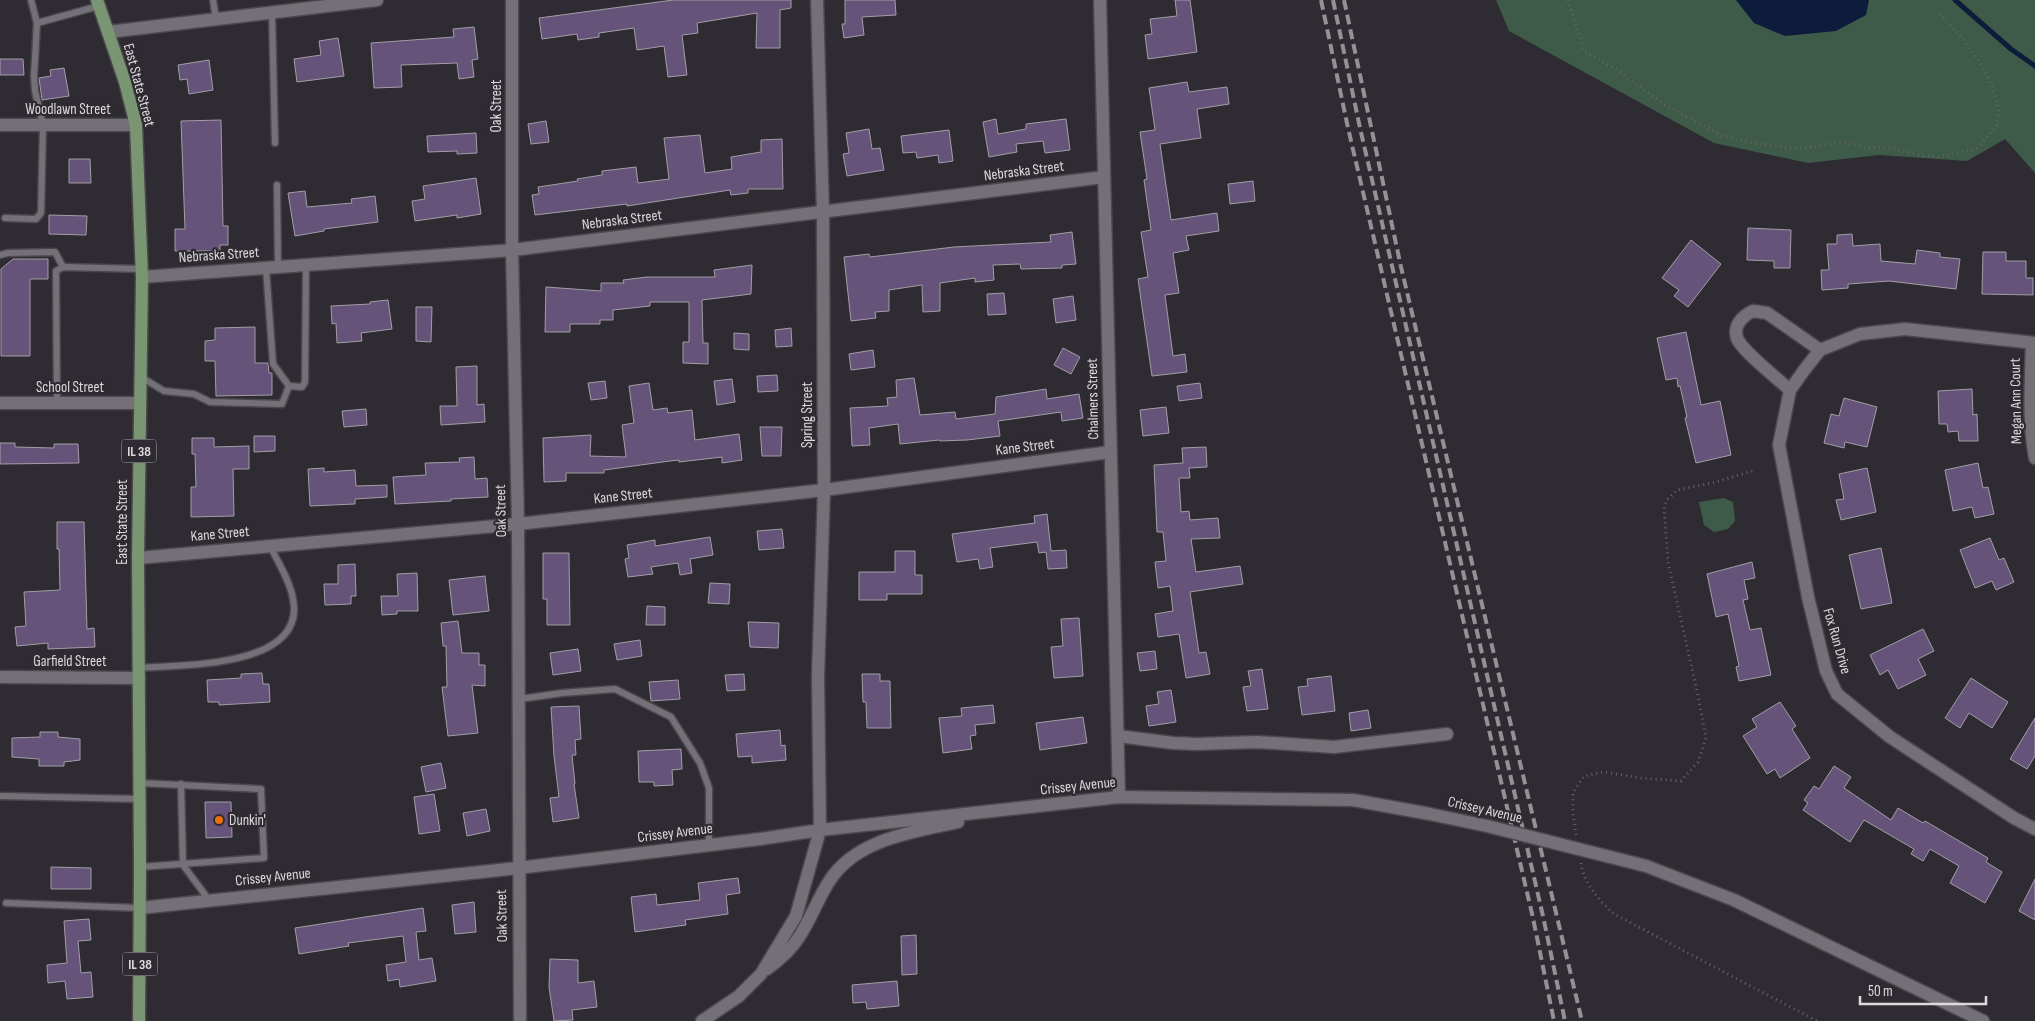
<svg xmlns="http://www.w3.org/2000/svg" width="2035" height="1021" viewBox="0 0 2035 1021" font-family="'Sofia Sans Condensed',sans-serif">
	<rect width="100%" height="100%" fill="#2f2b32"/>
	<g fill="#3e5b49">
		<polygon points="1496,0 2035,0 2035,173 2005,139 1967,161 1879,155 1808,163 1714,143 1509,31"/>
		<polygon points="1724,498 1733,502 1735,521 1728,529 1714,532 1704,525 1699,502"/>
	</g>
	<polygon fill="#0d1c3b" points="1736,0 1869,0 1866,15 1836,31 1785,36 1754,23"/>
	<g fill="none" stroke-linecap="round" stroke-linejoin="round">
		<polyline stroke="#0d1c3b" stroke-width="5" points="1955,0 2011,49 2035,66"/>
	</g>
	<g fill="#665379" stroke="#a29ea6">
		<polygon points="673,0 791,0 791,8 780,10 780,48 756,48 757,13 697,23 698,33 682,35 687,75 668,77 664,46 637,50 634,28 599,33 599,37 578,40 577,34 542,39 539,18"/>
		<polygon points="845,0 895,0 896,15 862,17 864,35 844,38 842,24 845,24"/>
		<polygon points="1175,0 1190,0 1197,52 1148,59 1145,35 1152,34 1150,19 1177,16"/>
		<polygon points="474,27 478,59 472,60 474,77 459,79 457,63 401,65 402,87 374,88 371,43 454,37 453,29"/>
		<polygon points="338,38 344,76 297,82 294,59 321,55 319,41"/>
		<polygon points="0,59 23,59 24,75 0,75"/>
		<polygon points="209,60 213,90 189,94 187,79 180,80 178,65"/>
		<polygon points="64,68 69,96 42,100 39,78 51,76 50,70"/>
		<polygon points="1187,82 1189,92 1227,87 1229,104 1197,109 1201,138 1160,144 1171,220 1217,213 1219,231 1186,236 1189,250 1173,253 1179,293 1165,295 1173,356 1185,354 1187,372 1152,376 1138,279 1148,277 1141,232 1151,230 1144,180 1147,179 1140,132 1155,130 1149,88"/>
		<polygon points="996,119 998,134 1026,129 1026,124 1066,119 1070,150 1045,153 1043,141 1016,144 1017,152 989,157 983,122"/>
		<polygon points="221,120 223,226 228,226 228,245 220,245 220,251 175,251 175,229 185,229 181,121"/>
		<polygon points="546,121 549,142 531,144 528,124"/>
		<polygon points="869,129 872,149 880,148 884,170 847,176 843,154 849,153 846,133"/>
		<polygon points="949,130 953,161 939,163 938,155 917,158 916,152 903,153 901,136"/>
		<polygon points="476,133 477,153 457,154 457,151 428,152 427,136"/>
		<polygon points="700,135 705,173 732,169 731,157 761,152 761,140 782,139 783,189 748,189 748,193 731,195 730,190 627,206 627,204 535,215 532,195 539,194 538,187 578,181 577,179 602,175 602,171 636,167 638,183 669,179 664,138"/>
		<polygon points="69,159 90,159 91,183 69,183"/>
		<polygon points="476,178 481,214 457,218 457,215 415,221 412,201 425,199 423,186"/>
		<polygon points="1253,181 1255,201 1230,204 1228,184"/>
		<polygon points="305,191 307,207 352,203 351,199 375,196 378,222 324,229 324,231 295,236 288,193"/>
		<polygon points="49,215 87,216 86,235 49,234"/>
		<polygon points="1748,228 1791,230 1790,268 1774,268 1774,261 1747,260"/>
		<polygon points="1072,232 1076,264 1062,265 1062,268 1021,269 1020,264 993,265 994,280 975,282 975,278 940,283 940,311 923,312 922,285 889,290 889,311 875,312 876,318 851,321 844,257 869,254 870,257 954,247 1051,242 1050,235"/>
		<polygon points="1852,234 1853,246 1880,244 1881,261 1915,264 1917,250 1940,253 1940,257 1960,259 1956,289 1889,281 1848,284 1848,288 1822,290 1821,270 1829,270 1827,244 1837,244 1837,235"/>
		<polygon points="1691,240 1721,264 1688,307 1674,296 1679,290 1662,278"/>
		<polygon points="1983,252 2006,252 2006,261 2026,261 2026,278 2033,278 2033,295 1982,294"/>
		<polygon points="13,259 48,259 48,279 30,279 30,356 1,356 1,269"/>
		<polygon points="752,265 751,294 702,300 703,343 708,343 708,364 683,363 683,342 689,342 689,302 650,302 650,306 613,310 613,320 600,320 600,324 570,324 570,332 545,332 546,287 601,291 601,283 624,283 623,280 647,277 715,277 714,270"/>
		<polygon points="1004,293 1006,314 988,315 987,294"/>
		<polygon points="1073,296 1076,320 1056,323 1053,299"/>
		<polygon points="388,300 392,329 361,333 362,341 337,343 336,323 332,324 331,306 370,304 370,302"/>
		<polygon points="416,307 432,307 431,342 416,341"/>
		<polygon points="255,327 255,363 268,363 269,373 272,373 272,395 216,396 215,361 205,361 205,341 215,340 215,328"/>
		<polygon points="791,328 792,346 776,347 775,330"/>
		<polygon points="1686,332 1701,405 1720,401 1731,455 1696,463 1685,418 1687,417 1680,386 1678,387 1677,378 1666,380 1657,338"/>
		<polygon points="734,333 749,334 749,350 734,349"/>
		<polygon points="1063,348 1080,357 1071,374 1054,365"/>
		<polygon points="873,350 875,367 851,370 849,354"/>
		<polygon points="477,366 477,405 484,404 485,422 441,425 440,406 457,406 456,367"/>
		<polygon points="777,375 778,391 758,392 757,376"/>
		<polygon points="914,378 920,415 955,412 956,419 995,414 996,397 1046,389 1047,399 1079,394 1083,418 1062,421 1061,412 998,421 1000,436 967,440 940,441 939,440 900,444 898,424 869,428 870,445 852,446 850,408 888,406 887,398 897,397 896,380"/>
		<polygon points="732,379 735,402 717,405 714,381"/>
		<polygon points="605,381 607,398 591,400 588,383"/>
		<polygon points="649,383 653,410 667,408 668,413 692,410 695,440 739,434 742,460 722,463 722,457 679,462 679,460 670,461 604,470 604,473 566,473 566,481 544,482 543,438 591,435 590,456 626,457 622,425 634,423 629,386"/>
		<polygon points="1200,383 1202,398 1179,401 1177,386"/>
		<polygon points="1972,389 1973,415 1977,414 1978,441 1959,441 1958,431 1948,432 1947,424 1939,424 1938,391"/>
		<polygon points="1844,398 1877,407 1867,447 1845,442 1844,448 1824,443 1831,414 1839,416"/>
		<polygon points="1166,407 1169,433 1143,436 1140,410"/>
		<polygon points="366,409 367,425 344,427 342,411"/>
		<polygon points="760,427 782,427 781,456 762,456"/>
		<polygon points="254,436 275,436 275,451 254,452"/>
		<polygon points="192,438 214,438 214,447 249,446 249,469 233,469 234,516 191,517 191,487 196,487 195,454 192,454"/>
		<polygon points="0,443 15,443 15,447 54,448 54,444 78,444 79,463 0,464"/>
		<polygon points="1206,447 1207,467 1189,468 1190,478 1179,478 1181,512 1189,511 1190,520 1218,518 1220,538 1191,539 1196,572 1240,566 1243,584 1190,592 1199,653 1206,652 1210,674 1186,678 1179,634 1158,637 1155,614 1173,611 1170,586 1158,588 1155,562 1166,561 1163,532 1157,532 1154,465 1183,463 1182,448"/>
		<polygon points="474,457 475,479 487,478 488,497 451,499 451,501 395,504 393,477 426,475 425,463 460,462 459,458"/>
		<polygon points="1978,463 1983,488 1988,487 1994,514 1975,518 1972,507 1953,511 1945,470"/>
		<polygon points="324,468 324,472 355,470 356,486 387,485 387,497 355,499 355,504 310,506 308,469"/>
		<polygon points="1867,468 1876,512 1841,520 1836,500 1844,499 1839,474"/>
		<polygon points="1047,514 1051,551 1066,550 1067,568 1048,569 1046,552 1039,553 1037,542 990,548 993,567 980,569 978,559 957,562 952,534 1035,523 1034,516"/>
		<polygon points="57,522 84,522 87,629 94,628 95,647 48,649 48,643 17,646 15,627 26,626 24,592 60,590 59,549 57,549"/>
		<polygon points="782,529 784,548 759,550 757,531"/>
		<polygon points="710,537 713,555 690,559 692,573 680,575 678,563 651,567 653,574 628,577 625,559 629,558 627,545 655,540 655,546"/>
		<polygon points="1990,538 1999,560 2004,558 2014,582 1996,590 1992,581 1975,588 1960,550"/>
		<polygon points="1881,548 1892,603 1861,609 1849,555"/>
		<polygon points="895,551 915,551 915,575 922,575 922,594 887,594 887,600 859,600 859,572 895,572"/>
		<polygon points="543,553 569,553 570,625 547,625 547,599 543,599"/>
		<polygon points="1752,562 1755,578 1744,580 1748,599 1743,600 1750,630 1761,628 1771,675 1739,681 1736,667 1739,666 1728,614 1716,617 1707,574"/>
		<polygon points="355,564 356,596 351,596 351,604 325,605 324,584 338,584 338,565"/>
		<polygon points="417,573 418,611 397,611 397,614 382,615 381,596 398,596 397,574"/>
		<polygon points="485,576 489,611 453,615 449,580"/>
		<polygon points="710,583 730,584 729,604 708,603"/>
		<polygon points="647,606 665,607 665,625 646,625"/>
		<polygon points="1079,618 1083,676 1054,678 1051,647 1063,646 1061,619"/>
		<polygon points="458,621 462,653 479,653 479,665 485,665 485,686 472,685 478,733 448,736 442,687 447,687 446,646 443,646 441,623"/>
		<polygon points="748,622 779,623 778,648 750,647"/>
		<polygon points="1923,629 1934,651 1918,659 1926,675 1898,689 1888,670 1880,675 1870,655"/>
		<polygon points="640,640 642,656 617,660 614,644"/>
		<polygon points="578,649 581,671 553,675 550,653"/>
		<polygon points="1155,651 1157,669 1140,671 1137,653"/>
		<polygon points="1262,669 1268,709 1247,711 1243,687 1251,686 1248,671"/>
		<polygon points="262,673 263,684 269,684 270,702 219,705 219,702 208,702 207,680 241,678 241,674"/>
		<polygon points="744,674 745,690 727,691 725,675"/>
		<polygon points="862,674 880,674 880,681 890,681 891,728 867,728 866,702 863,702"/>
		<polygon points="1331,676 1335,711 1302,715 1298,687 1308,686 1307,679"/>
		<polygon points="1971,678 2008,702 1992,728 1969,713 1960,728 1945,718"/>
		<polygon points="678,680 680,699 651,701 649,682"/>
		<polygon points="1171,690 1176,722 1149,726 1146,706 1159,704 1157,692"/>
		<polygon points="1780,702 1796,726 1792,729 1810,758 1780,778 1775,769 1767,774 1743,736 1757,727 1752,719"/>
		<polygon points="993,705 995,723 975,725 976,735 970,736 972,749 943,753 939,718 962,716 961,708"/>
		<polygon points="579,706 581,739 575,740 576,755 572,755 575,784 574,784 579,818 553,822 550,798 559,797 554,756 551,707"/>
		<polygon points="1368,710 1371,728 1351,731 1349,713"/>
		<polygon points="1083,717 1087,743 1040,750 1036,723"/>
		<polygon points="2035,718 2035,756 2027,769 2010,759"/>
		<polygon points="780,730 781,746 785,745 786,760 752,763 752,756 738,757 736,734"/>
		<polygon points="40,732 58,732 58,737 80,739 80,760 64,762 64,766 39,766 39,759 12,757 12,738 40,737"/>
		<polygon points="681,749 682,769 672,770 673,785 654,786 654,782 639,782 638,751"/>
		<polygon points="441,763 446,788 426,792 421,767"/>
		<polygon points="1834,766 1851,777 1844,788 1891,820 1898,808 1923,823 1925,821 1988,858 1986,862 2002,872 1985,903 1950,883 1959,866 1930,849 1923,861 1911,854 1914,849 1864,820 1850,842 1803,810 1808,803 1804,800 1814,786 1819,789"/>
		<polygon points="434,794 440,831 419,834 414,797"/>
		<polygon points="205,802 231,802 232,837 206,838"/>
		<polygon points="486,809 490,831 467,836 463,813"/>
		<polygon points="51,867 91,868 91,889 51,889"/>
		<polygon points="738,878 740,893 726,895 728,914 685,920 686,925 635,932 631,897 656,894 657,905 700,900 698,883"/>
		<polygon points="2035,879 2035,920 2019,911"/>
		<polygon points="474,902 476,932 455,934 452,905"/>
		<polygon points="423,908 426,931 416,932 419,960 432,958 436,981 400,987 399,979 388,981 386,965 406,962 403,936 348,943 349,946 299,954 295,928"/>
		<polygon points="89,919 91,940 78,941 81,973 91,972 93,997 67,999 65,981 48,983 47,965 67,963 64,921"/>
		<polygon points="916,935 917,974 902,975 901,936"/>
		<polygon points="550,959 578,960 578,983 594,981 597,1007 572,1010 573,1020 554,1021 549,987"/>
		<polygon points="897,981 899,1006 867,1009 866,1002 853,1003 852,985"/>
	</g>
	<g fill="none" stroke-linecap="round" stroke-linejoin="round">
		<g stroke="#4a474d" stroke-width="9">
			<g id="lane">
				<polyline points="31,0 37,23 99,6"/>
				<polyline points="213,0 216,19"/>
				<polyline points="272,13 275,143"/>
				<polyline points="277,185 278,267"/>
				<polyline points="5,218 36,219 41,213 43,125 35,91 34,76 37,23"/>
				<polyline points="0,255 8,253 55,252 63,267"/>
				<polyline points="266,268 273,364 289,386 302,387 305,382 306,265"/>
				<polyline points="141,377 164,391 194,394 210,402 282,404 289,386"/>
				<polyline points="57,403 56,271 63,267 142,269"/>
				<path d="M139,668c42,-3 168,0 154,-69 -3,-18 -15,-37 -23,-53"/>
				<polyline points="518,697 527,698 562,693 615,689 671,717 700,763 709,788 709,845"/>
				<polyline points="140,783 261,789 264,858 140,867"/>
				<polyline points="181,784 183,865 209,900"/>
				<polyline points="0,796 140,799"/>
				<polyline points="6,903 140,908"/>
			</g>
		</g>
		<g stroke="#4a474d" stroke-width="15">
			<g id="street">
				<polyline points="512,0 512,250 518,524 520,1021"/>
				<polyline points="1100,0 1119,797"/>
				<polyline points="108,32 377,0"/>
				<polyline points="0,125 136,125"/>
				<polyline points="142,277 512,250 1104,177"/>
				<path d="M2032,343c-1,39 -4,77 3,115"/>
				<polyline points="2035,343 1905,329 1860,334 1820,350 1805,369 1790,390 1779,445 1808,597 1826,671 1837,694 1890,737 2014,818 2035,829"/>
				<path d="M1790,390c-11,-10 -49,-40 -53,-52 -4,-12 5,-22 16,-27l14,2 53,37"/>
				<polyline points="0,403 139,403"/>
				<polyline points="138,558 518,524 824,490 1110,452"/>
				<polyline points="0,677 139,678"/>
				<polyline points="1118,736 1173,743 1197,744 1257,742 1334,747 1447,734"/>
				<polyline points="140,908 518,868 760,839 820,830 818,677 824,490 823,213 817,0"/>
			</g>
		</g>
		<g stroke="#4a474d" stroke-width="15">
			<g id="secondary">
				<polyline points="1646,866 1734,900 1983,1021"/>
				<path d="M767,969c12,-9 24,-19 32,-32 12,-18 19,-39 31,-57 27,-41 83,-48 128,-58"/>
				<polyline points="702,1021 739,996 761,974 796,916 820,830 1119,797 1353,800 1430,814"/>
			</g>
		</g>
		<g stroke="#4a474d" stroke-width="15">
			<polyline id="primary" points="97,0 125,82 136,125 142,277 138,558 140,867 139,1021"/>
		</g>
		<g stroke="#666369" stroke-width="3" stroke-dasharray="1 4" stroke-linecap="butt">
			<polyline points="1568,0 1584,51 1617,70 1663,104 1723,136 1752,143 1792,148 1807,148 1843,142 1866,148 1886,147 1923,156 1939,157 1976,149 1996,127 1999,111 1992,87 1982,65 1958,33 1938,13"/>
			<polyline points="1576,835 1573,813 1573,793 1584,776 1603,772 1641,778 1681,781 1698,762 1706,738 1697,691 1668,562 1664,506 1668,499 1677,490 1712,483 1756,470"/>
			<path d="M1581,863c3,21 18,37 33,51l203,107"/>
		</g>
		<use href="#lane" stroke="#747078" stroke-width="6"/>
		<use href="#street" stroke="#747078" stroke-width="12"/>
		<use href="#secondary" stroke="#747078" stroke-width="12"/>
		<use href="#primary" stroke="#7a9571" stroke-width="12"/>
		<g stroke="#939196" stroke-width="4" stroke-dasharray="10 5" stroke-linecap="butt">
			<polyline points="1321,0 1348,128 1533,918 1554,1021"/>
			<polyline points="1333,0 1360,128 1543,916 1565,1021"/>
			<polyline points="1344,0 1401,267 1582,1021"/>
		</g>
		<g stroke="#4a474d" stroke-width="15" stroke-linecap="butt">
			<polyline id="secondary-bridge" points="1430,814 1487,826 1646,866"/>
		</g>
		<use href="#secondary-bridge" stroke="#747078" stroke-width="12"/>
	</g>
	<circle fill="#e8710a" stroke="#2f2b32" stroke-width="2" cx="219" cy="820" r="5"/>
	<g text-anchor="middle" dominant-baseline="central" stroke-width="4.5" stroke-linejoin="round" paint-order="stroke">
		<g fill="#2f2b32" stroke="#a8a6aa" stroke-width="1">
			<rect x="121.5" y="439.5" width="35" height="23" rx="4"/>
			<rect x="122.5" y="952.5" width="35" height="23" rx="4"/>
		</g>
		<g font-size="14" font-weight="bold" fill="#dcdade">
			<text x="139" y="451">IL 38</text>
			<text x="140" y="964">IL 38</text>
		</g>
		<g font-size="15" fill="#dcdade" stroke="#2f2b32">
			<text transform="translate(139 85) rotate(75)">East State Street</text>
			<text transform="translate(496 106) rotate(-90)">Oak Street</text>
			<text x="68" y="109">Woodlawn Street</text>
			<text transform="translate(1024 171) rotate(-7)">Nebraska Street</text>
			<text transform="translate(622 220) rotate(-7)">Nebraska Street</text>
			<text transform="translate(219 255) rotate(-4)">Nebraska Street</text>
			<text x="70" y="387">School Street</text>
			<text transform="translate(1093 399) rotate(-91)">Chalmers Street</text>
			<text transform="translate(2016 401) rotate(-91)">Megan Ann Court</text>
			<text transform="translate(807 415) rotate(-90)">Spring Street</text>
			<text transform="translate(1025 447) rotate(-7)">Kane Street</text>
			<text transform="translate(623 496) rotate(-6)">Kane Street</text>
			<text transform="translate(501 511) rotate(-91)">Oak Street</text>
			<text transform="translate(122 522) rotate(-90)">East State Street</text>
			<text transform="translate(220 534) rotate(-5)">Kane Street</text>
			<text transform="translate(1837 641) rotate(74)">Fox Run Drive</text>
			<text x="70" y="661">Garfield Street</text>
			<text transform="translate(1078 786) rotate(-6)">Crissey Avenue</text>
			<text transform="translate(1485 810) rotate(13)">Crissey Avenue</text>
			<text transform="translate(675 833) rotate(-7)">Crissey Avenue</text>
			<text transform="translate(273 877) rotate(-6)">Crissey Avenue</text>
			<text transform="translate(502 916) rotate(-91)">Oak Street</text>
		</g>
		<g font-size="15" fill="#dcdade" stroke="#2f2b32" text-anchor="start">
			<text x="229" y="820">Dunkin'</text>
		</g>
	</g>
	<path d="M1860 996v8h126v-8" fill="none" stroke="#dcdade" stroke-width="2.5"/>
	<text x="1868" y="996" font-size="15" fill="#dcdade" stroke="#2f2b32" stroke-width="4" paint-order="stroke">50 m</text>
</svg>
